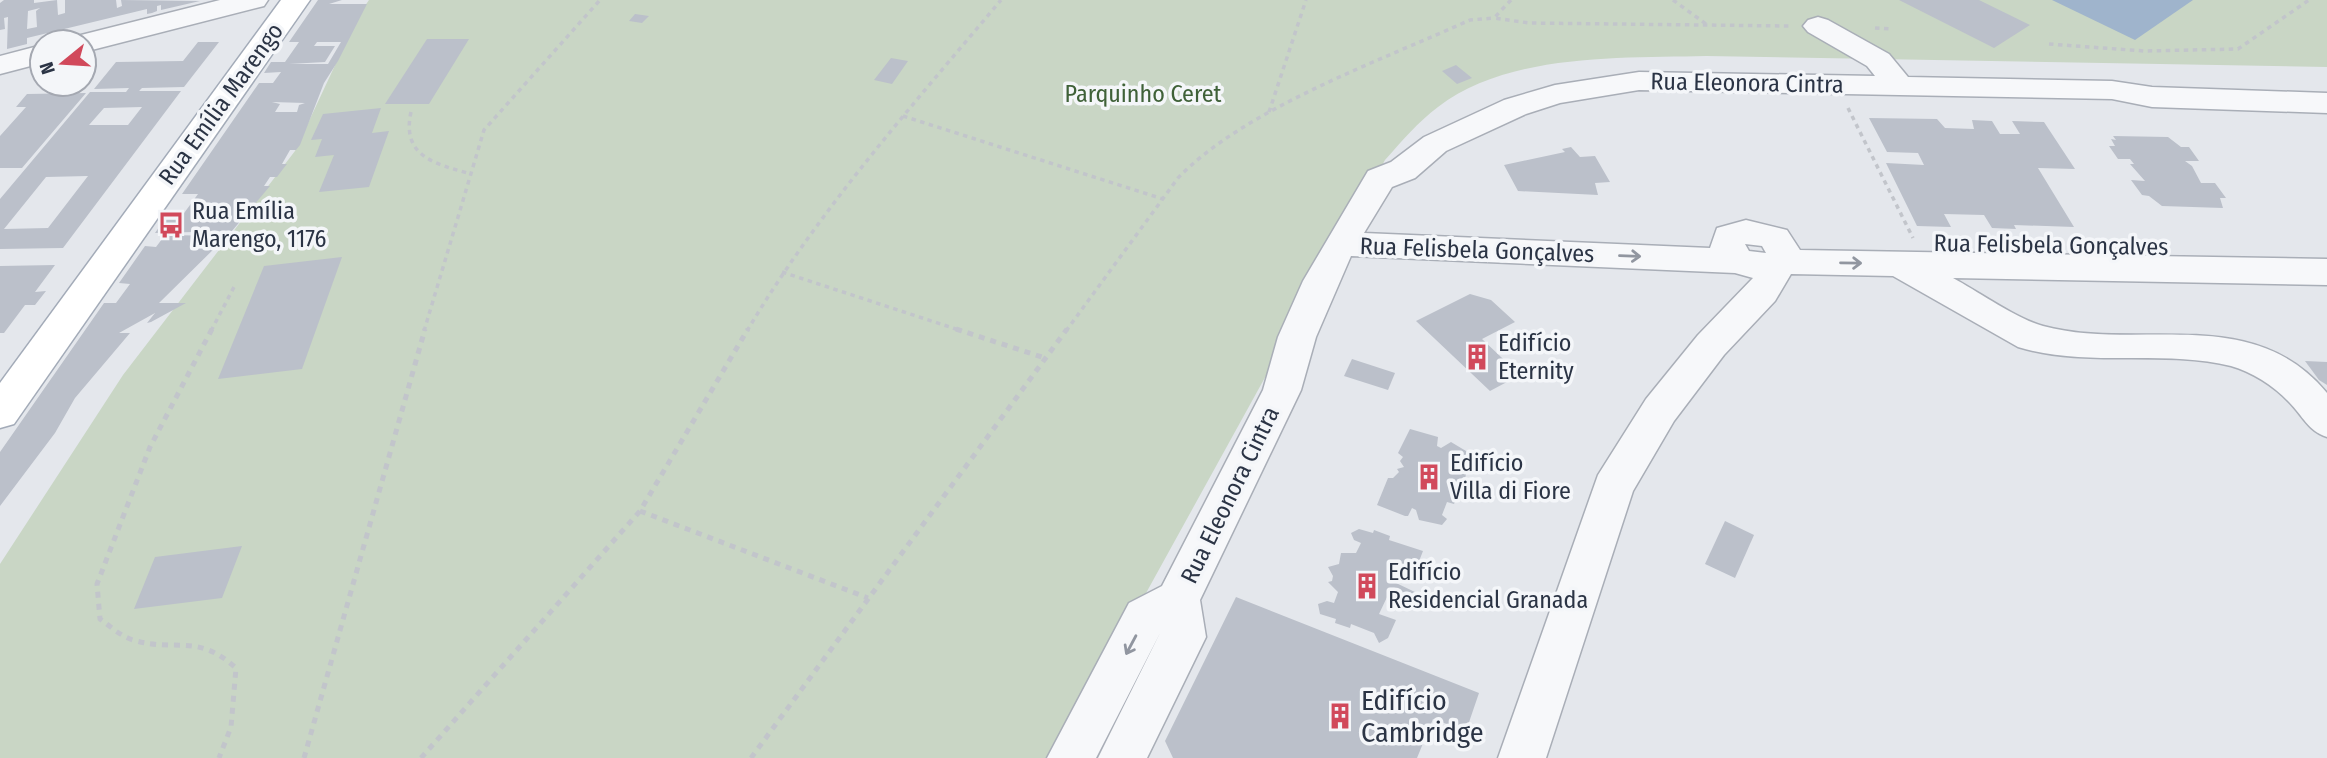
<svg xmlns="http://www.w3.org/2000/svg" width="2327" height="758" viewBox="0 0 2327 758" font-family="'Fira Sans Condensed',sans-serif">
	<rect width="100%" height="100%" fill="#e4e7ec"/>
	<path fill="#c9d6c5" d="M369,0h1958v67l-621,-11c-85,2 -197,-3 -268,51 -20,15 -36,34 -53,53l-330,598h-1055v-194l123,-189 172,-224 63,-135z"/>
	<polygon fill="#9fb4cc" points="2052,0 2193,0 2135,40"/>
	<g fill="#bbc0ca" fill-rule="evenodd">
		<path d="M4,0h30v3l23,-3 1,15 7,-2v-13h51l1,8 5,-2 -1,-6 79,1 -39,9v-5l-4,1v5l-5,2 -5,1v-5l-120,29v6l-20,5 1,-32 -4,1 1,11 -5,1v-27zM40,8l-4,3 1,16 -10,2 1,-18z"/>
		<path d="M318,0h24l-13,4h38l-29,57 -14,22 -24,62 -4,5h-6l-8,14h5l-4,5 -6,8h-7l-6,9h6l-38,45 -77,2 9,-13h15l19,-26h-16l77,-111h14l8,-11 -17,1 7,-11h14l14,-20h-10zM317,42h24l-13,22h-39l36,-2 10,-16h-21zM272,102l33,1 -6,2 -2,7h-22l5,-8z"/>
		<polygon points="1899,0 1979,0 2030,25 1994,48"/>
		<polygon points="635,14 649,16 642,23 629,21"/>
		<polygon points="427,39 469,39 429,104 385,104"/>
		<path d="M198,42h21l-35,45 -42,1 -3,3h42l-118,157 -63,1v-50l90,-107h36l3,-4 -35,1 22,-27 67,-1zM142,107l-14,18h-39l15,-17zM88,176l-40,52 -44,1 42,-52z"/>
		<polygon points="891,58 908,61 892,84 874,80"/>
		<polygon points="1456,65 1472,78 1457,84 1442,71"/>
		<polygon points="86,93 22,168 0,168 0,136 26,107 16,107 27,94"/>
		<polygon points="381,108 372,133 389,131 369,187 319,192 334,155 315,157 322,139 311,140 323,114"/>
		<polygon points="1869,118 1937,119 1945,128 1974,129 1972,120 1992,121 2000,134 2020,134 2012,121 2044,122 2075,169 2038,168 2074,227 2014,225 2016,229 1992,228 1984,215 1944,214 1951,227 1917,226 1886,163 1924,165 1918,153 1887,152"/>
		<polygon points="2113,136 2168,137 2181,147 2189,147 2199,161 2185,161 2192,166 2201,183 2215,183 2226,198 2220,198 2223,208 2162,206 2149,196 2142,195 2131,180 2145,181 2130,164 2134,164 2130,159 2118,159 2109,146 2115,146 2111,139 2116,140"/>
		<polygon points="1571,147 1580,157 1595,156 1610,182 1595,183 1598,195 1518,191 1504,165 1565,152 1562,149"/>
		<polygon points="165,235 227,236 159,303 186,303 151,322 147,323 155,313 119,333 130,333 75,398 55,433 0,506 0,452 104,303 116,303 130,284 119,283 145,246 156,247"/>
		<polygon points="342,257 302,369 218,379 264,266"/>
		<polygon points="55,265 35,292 46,291 35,305 25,305 4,333 0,333 0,266"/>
		<polygon points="1470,294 1491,300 1515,322 1482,339 1520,375 1490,391 1416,321"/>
		<polygon points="1352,359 1395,373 1388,390 1344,376"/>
		<polygon points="2305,361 2327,362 2327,385 2319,380"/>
		<polygon points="1410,429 1438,437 1437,446 1441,448 1451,442 1471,454 1468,459 1464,458 1459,472 1466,474 1464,484 1479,492 1478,498 1473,500 1458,495 1454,504 1447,502 1442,515 1447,519 1442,525 1419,520 1416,510 1412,508 1408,516 1405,516 1377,505 1388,478 1393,478 1399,472 1397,469 1404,467 1400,461 1403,457 1398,453"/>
		<polygon points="1725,521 1754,535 1735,578 1705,564"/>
		<polygon points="1359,529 1373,533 1374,530 1390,536 1389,540 1423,551 1416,569 1401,563 1394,582 1417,593 1414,602 1409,603 1388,595 1379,614 1396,620 1388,638 1379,643 1374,633 1351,624 1350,628 1335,623 1336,619 1320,614 1318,604 1327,601 1334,603 1338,592 1328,582 1332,581 1333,576 1328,567 1339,564 1341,553 1356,553 1361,543 1354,540 1351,533"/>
		<polygon points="242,546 222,598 134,609 155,557"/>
		<polygon points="1236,597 1479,693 1466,731 1433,719 1417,758 1173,758 1165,741"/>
	</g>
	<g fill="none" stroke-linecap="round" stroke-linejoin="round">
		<g stroke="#a9aeb7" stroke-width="3">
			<g id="minor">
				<polygon points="220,0 268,0 264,6 84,52 84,42 70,42 73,37"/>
				<path d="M1818,17l10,3 61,34 19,23 204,4 40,6 175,6v20l-175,-6 -40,-8 -473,-9 -79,13 -34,11 -80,37 -31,27 -23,9 -28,46 346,15 7,-20 29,-8 41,10 13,20 527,9v26l-374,-7c26,14 62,40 90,48 95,26 209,-24 284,67v44c-19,-6 -24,-21 -38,-35 -15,-16 -37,-30 -58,-36 -70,-17 -143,2 -213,-19l-125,-71 -102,-2 -16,27 -51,54 -50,66 -41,70 -87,267h-48l100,-283 48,-76 52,-64 55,-57 -18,-5 -384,-17 -35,81 -15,53 -101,210 6,37 -59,121h-49l62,-125 -64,125h-49l82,-155 33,-17 101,-196 15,-53 25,-56 65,-110 23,-9 33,-25 80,-37 51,-15 84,-13 236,4 -8,-10 -59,-34 -5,-6 5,-6zM1745,244l17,2 4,7 -17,-2z"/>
				<polygon points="42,45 42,63 0,74 0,56"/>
			</g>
		</g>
		<g stroke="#a3abb8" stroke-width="3">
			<polygon id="major" points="281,0 310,0 14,424 0,428 0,383"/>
		</g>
		<g stroke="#c2c5cb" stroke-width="3.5" stroke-dasharray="4.5 4.5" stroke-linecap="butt">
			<polyline points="1511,0 1494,18 1529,23 1789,26"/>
			<polyline points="1673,0 1706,24"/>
			<polyline points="1875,28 1892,29"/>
			<polyline points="2049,44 2144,51 2238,49 2309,0"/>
			<polyline points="1848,108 1913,238"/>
			<path d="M411,112c-10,45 25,52 60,62"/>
			<polyline points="1269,112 1306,0"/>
			<polyline points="903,116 1163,199"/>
			<polyline points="782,272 962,331"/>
			<polyline points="211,331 234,287"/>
			<polyline points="424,331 484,130 600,0"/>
			<path d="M747,331c71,-120 165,-225 254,-331"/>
			<path d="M1066,331l112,-153c66,-69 204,-118 292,-158l24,-2"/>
		</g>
		<g stroke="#c2c5cb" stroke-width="5" stroke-dasharray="6 6" stroke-linecap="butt">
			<path d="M212,329l-62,118 -53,137 3,35c10,7 20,17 33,21 43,13 63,-8 103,28l-5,59 -12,31"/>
			<polyline points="956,329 1045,358"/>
			<polyline points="640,511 868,598"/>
			<polyline points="304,758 425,329"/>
			<polyline points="421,758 640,511 748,329"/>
			<polyline points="751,758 1067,329"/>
		</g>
		<use href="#minor" fill="#f7f8fa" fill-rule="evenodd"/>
		<use href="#major" fill="#fff" fill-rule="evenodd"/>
	</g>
	<defs><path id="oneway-shaft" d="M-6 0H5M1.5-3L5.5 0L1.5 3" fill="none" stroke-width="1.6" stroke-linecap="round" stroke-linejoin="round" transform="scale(1.75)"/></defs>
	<g stroke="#9196a0">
		<use href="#oneway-shaft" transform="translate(1630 256) rotate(2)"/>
		<use href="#oneway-shaft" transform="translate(1851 263) rotate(1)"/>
		<use href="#oneway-shaft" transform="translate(1131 645) rotate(118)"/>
	</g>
	<defs>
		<g id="bus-bare" transform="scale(2.1)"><path d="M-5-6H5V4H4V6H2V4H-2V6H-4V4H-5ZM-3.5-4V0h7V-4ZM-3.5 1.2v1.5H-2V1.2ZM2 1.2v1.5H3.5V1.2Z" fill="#d1495b" stroke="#f4f6f9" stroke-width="2.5" paint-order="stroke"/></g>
		<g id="building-bare" transform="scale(2.1)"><path d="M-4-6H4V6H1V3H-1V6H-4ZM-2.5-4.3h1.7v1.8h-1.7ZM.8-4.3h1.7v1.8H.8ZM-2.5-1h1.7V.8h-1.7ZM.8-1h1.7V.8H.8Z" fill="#d1495b" stroke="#f4f6f9" stroke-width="2.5" paint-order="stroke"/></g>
	</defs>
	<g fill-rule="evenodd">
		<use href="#bus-bare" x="171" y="225"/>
		<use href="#building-bare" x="1477" y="357"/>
		<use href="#building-bare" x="1429" y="477"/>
		<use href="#building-bare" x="1367" y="586"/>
		<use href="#building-bare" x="1340" y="716"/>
	</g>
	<g text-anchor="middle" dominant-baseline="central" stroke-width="7" stroke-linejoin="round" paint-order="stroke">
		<g font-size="24" fill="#2b3445" stroke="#f4f6f9">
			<text transform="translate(1747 83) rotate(1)">Rua Eleonora Cintra</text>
			<text transform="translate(221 104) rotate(-54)">Rua Emília Marengo</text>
			<text transform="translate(2051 245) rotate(1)">Rua Felisbela Gonçalves</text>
			<text transform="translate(1477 250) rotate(2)">Rua Felisbela Gonçalves</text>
			<text transform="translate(1230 495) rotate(-64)">Rua Eleonora Cintra</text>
		</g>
		<g font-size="24" fill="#3f6138" stroke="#f4f6f9">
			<text x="1143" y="94">Parquinho Ceret</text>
		</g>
		<g font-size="24" fill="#2b3445" stroke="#f4f6f9" text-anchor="start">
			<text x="192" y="211">Rua Emília<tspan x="192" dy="28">Marengo, 1176</tspan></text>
			<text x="1498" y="343">Edifício<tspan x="1498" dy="28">Eternity</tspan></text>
			<text x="1450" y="463">Edifício<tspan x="1450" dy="28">Villa di Fiore</tspan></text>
			<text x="1388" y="572">Edifício<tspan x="1388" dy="28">Residencial Granada</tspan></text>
		</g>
		<g font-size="28" fill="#2b3445" stroke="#f4f6f9" text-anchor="start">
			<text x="1361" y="700">Edifício<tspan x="1361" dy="32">Cambridge</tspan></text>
		</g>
	</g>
	<g transform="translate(63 63) rotate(252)"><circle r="33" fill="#f4f6f9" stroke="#a4a8b1" stroke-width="2"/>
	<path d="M0-5L12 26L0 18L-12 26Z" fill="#d1495b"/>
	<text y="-10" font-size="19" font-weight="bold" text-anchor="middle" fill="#2b3445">N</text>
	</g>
</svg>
